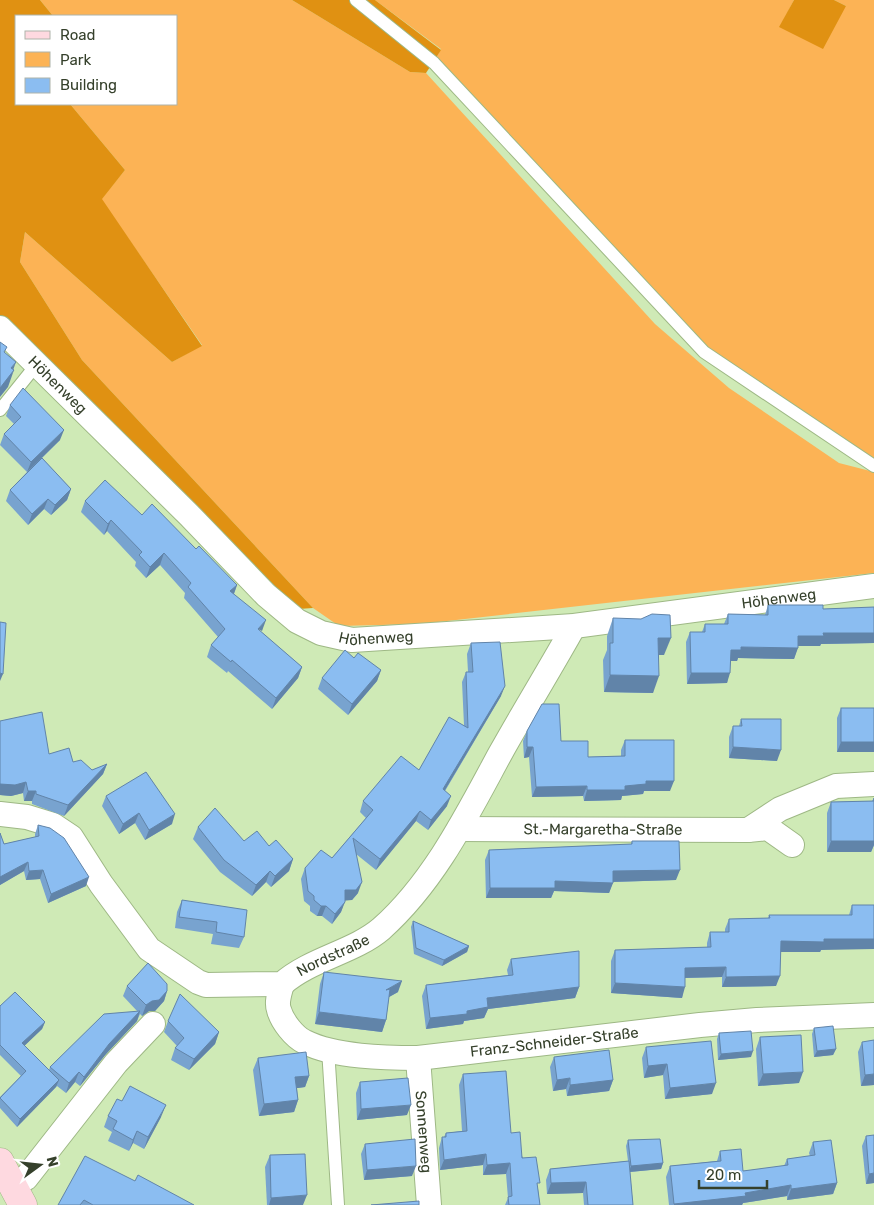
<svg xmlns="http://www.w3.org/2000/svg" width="874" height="1205" viewBox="0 0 874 1205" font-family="Rubik,sans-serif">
	<rect width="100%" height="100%" fill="#cfeab6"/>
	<g fill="#fcb355">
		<polygon points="40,0 292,0 410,72 426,73 655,324 729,388 839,463 874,472 874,573 420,624 339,626 313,608 82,360 20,262 25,232 172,362 202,345 101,199 125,170 70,104 176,104 176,16 53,16"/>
		<polygon points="375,0 794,0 780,27 846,6 834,0 874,0 874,460 706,350 435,59 441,49"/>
	</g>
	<g fill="#e09112">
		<polygon points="0,0 40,0 53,16 16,16 16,104 70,104 125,170 102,199 202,346 172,362 25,232 20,262 82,360 313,608 298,609 60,374 0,318"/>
		<polygon points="292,0 375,0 441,50 426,73 410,72"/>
		<polygon points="794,0 834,0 846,6 823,49 779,27"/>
	</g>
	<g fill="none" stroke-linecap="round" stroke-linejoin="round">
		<g stroke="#9eb885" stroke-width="14">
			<g id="service">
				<polyline points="356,0 434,63 704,352 874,466"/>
				<polyline points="0,410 37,364"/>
				<polyline points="328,1049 338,1205"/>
			</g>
		</g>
		<g stroke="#9eb885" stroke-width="26">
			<g id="minor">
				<path id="s1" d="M0,328l189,187 77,80 31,26 24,12 31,7 222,-14 300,-40"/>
				<path id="s2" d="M0,814l27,3 26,8 18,12 30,47 48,65 49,33 8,3 76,-1c28,-25 72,-32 99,-55 53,-47 86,-114 119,-175 24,-43 50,-85 74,-128"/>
				<path id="s3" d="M459,829l289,1 32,-21 56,-23 38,-2"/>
				<polyline points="748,830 768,828 792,845"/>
				<path id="s4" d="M282,984c-2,8 -6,18 -3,26 3,11 15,27 26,32 30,15 80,16 113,16l282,-33 57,-5 117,-5"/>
				<path id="s5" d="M418,1058l11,147"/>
				<polyline points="12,1185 26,1178 116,1063 153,1024"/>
			</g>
		</g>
		<g stroke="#9eb885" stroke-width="29">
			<polyline id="secondary" points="0,1162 23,1205"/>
		</g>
		<use href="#service" stroke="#fff" stroke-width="12"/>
		<use href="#minor" stroke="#fff" stroke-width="24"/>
		<use href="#secondary" stroke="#fed9e0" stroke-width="28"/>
	</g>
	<g fill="#78a3cf">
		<polygon points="10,405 60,440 42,458 71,489 67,500 51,515 44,509 28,525 6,501 10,490 27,472 0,445 4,434 14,424 6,416"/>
		<polygon points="85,501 142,515 196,549 237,585 234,594 261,632 302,667 298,678 272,709 228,671 227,673 207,657 211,645 218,637 184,598 185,593 160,565 146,578 135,566 136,562 107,531 104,535 81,512"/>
		<polygon points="768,605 823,609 874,607 874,643 821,644 820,646 798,646 794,659 738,658 737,661 731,661 727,683 687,684 686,642 690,632 702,632 705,624 724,624 728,614 765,615"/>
		<polygon points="613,618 664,655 659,655 653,693 604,692 603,660 607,650 607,636"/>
		<polygon points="471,643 501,696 445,791 447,806 428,830 416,821 376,870 356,854 358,893 352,900 345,900 341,912 332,924 322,916 317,916 310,911 310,906 304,901 301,879 305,868 332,858 366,818 360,812 363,801 419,770 464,725 462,682 466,672 468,672 467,654"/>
		<polygon points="354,658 381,670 377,681 348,715 318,689 322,678"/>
		<polygon points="841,708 874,708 874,752 837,752 837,718"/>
		<polygon points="741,719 777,761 729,758 729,737 733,726 739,726"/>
		<polygon points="0,721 49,754 92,770 107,764 103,774 64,816 32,804 32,801 24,801 23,793 11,796 0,795"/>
		<polygon points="527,731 561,741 588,757 621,756 621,750 625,740 670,791 644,791 643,794 622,796 621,800 584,801 583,796 532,797 529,757 524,758 523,741"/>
		<polygon points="106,796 172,824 145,840 135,823 119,834 102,806"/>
		<polygon points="874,798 874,845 871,852 827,852 827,813 831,802 872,801"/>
		<polygon points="38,825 86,886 48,903 40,879 26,880 24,871 0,885 0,833 4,844 35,837 35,834"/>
		<polygon points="198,827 244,841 269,846 293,859 289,871 271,887 266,882 252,896 220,872 193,839"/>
		<polygon points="632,841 676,880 613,882 609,893 554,891 551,898 486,898 485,860 489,850 631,844"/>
		<polygon points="182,900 244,937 239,948 211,944 213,934 175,928 177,912"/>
		<polygon points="852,905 874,905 821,950 820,952 781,952 776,986 722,987 722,977 685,978 682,998 611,993 611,961 615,950 707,947 707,943 710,932 725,932 725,929 729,919 768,918 769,915 849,915"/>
		<polygon points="413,921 469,946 467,952 442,966 414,954 411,927"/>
		<polygon points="511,959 579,987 575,998 488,1009 484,1018 464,1021 463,1024 426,1029 422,996 426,985 508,975 507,970"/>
		<polygon points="324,972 398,992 389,997 386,1020 382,1032 315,1024 320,984"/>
		<polygon points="127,986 167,991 164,1001 155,1011 149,1011 142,1016 140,1014 137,1021 106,1054 80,1086 75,1082 66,1093 57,1086 56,1087 17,1127 0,1108 0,1097 21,1076 0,1055 0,1006 45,1022 42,1029 24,1046 49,1070 50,1067 138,1012 123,996"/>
		<polygon points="168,1021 219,1032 215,1044 189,1070 171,1060 175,1048 177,1046 164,1032"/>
		<polygon points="814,1028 836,1049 833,1055 814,1057 812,1034"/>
		<polygon points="719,1033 751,1057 718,1060 717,1039"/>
		<polygon points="760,1037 799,1083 758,1086 756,1049"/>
		<polygon points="862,1042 874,1085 861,1086 858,1052"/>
		<polygon points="646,1047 712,1094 665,1099 663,1075 644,1078 642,1058"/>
		<polygon points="554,1057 613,1080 609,1091 567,1096 566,1089 553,1091 550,1067"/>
		<polygon points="258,1058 309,1076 305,1087 297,1088 298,1100 294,1112 259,1116 253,1070"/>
		<polygon points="463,1074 511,1133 538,1189 540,1205 505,1205 508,1198 506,1174 483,1175 483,1165 440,1170 439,1148 442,1137 444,1137 446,1133 462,1131 459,1085"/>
		<polygon points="360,1082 407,1115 357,1120 356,1093"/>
		<polygon points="122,1101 161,1117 144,1149 133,1143 129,1151 108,1141 112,1132 104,1127 108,1116"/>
		<polygon points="866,1136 874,1183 866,1184 862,1146"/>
		<polygon points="628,1140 663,1163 661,1169 630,1172 633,1205 584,1205 583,1193 547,1194 546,1180 550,1169 628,1161 626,1146"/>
		<polygon points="813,1142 837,1183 833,1194 787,1200 787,1196 743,1203 742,1205 669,1205 666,1177 670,1166 717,1161 720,1151 743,1171 784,1166 787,1159 810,1156 809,1153"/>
		<polygon points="365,1144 412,1176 364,1180 361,1154"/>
		<polygon points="270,1155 303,1205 267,1205 265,1167"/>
		<polygon points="135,1181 194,1205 58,1205"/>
	</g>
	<g fill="#6184a9">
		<polygon points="16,362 12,373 14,370 8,387 0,397 0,388 11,368"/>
		<polygon points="64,430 60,440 27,472 31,462"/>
		<polygon points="71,489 67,500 51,515 55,505"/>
		<polygon points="48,499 44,509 28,525 32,514"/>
		<polygon points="111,520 107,531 104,535 108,524"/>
		<polygon points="164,553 160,565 146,578 150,567"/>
		<polygon points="237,585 233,596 230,591"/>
		<polygon points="266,620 262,631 258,629"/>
		<polygon points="823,633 874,633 874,643 821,644 820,646 794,646 798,636"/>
		<polygon points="658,638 671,638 664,655 652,655"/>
		<polygon points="741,647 798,648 794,659 738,658 737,661 727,661 731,650"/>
		<polygon points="302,667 298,678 272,709 276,698"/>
		<polygon points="381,670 377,681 348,715 352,704"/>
		<polygon points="0,673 3,674 0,681"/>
		<polygon points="691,673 730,673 727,683 687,684"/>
		<polygon points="610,675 659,676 653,693 604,692"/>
		<polygon points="505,686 501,696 439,800 443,789"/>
		<polygon points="841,742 874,742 874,752 837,752"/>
		<polygon points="527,747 533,747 529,757 524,758"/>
		<polygon points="733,747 781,750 777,761 729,758"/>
		<polygon points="107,764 103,774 64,816 68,805"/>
		<polygon points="646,781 674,781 670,791 644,791 643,794 622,796 621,800 584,801 587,790 625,786"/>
		<polygon points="26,782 23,793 11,796 0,795 0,784"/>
		<polygon points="587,786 583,796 532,797 536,787"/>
		<polygon points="28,791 36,791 32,801 24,801"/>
		<polygon points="451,796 447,806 428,830 431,820"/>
		<polygon points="420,811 416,821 376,870 380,859"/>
		<polygon points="139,813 135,823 119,834 123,824"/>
		<polygon points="175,814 172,824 145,840 149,830"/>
		<polygon points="874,837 874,845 871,852 827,852 831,841"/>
		<polygon points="293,859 289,871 271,887 275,876"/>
		<polygon points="28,862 24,871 0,885 0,877"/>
		<polygon points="43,870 40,879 26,880 29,871"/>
		<polygon points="680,870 676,880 609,882 613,871"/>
		<polygon points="270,871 266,882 252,896 256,885"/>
		<polygon points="89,877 86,886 48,903 51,894"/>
		<polygon points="555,881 613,883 609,893 554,891 551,898 486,898 490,888"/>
		<polygon points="362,882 358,893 352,900 341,901 345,890"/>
		<polygon points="345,902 341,912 332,924 335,914"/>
		<polygon points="321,906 326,906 322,916 317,916"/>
		<polygon points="824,939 874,939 874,949 821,950 820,952 777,952 781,941"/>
		<polygon points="469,946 467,952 442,966 444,960"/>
		<polygon points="726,967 722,977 681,978 685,968"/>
		<polygon points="780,976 776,986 722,987 726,977"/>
		<polygon points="402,981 398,992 382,1001 386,990"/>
		<polygon points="615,983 685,987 682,998 611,993"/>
		<polygon points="579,987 575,998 488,1009 484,1018 464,1021 463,1024 426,1029 430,1018 467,1011 487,998"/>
		<polygon points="167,991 164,1001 155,1011 149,1011 142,1016 146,1005"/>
		<polygon points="140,1011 137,1021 106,1054 80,1086 84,1077 109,1044"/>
		<polygon points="319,1012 386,1020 382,1032 315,1024"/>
		<polygon points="45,1022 42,1029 19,1051 22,1043"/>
		<polygon points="219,1032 215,1044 189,1070 194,1059"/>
		<polygon points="836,1049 833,1055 814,1057 817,1051"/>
		<polygon points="753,1051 751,1057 718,1060 721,1054"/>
		<polygon points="667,1064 663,1075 644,1078 648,1066"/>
		<polygon points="79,1072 75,1082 66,1093 69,1083"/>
		<polygon points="803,1072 799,1083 758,1086 763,1074"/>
		<polygon points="874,1074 874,1085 861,1086 865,1075"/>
		<polygon points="309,1076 305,1087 291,1089 295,1077"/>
		<polygon points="570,1078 566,1089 553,1091 557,1080"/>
		<polygon points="59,1080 56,1087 17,1127 20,1119"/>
		<polygon points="613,1080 609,1091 567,1096 570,1085"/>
		<polygon points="716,1083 712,1094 665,1099 670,1088"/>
		<polygon points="298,1100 294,1112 259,1116 264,1104"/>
		<polygon points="166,1105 161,1117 144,1149 148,1137"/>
		<polygon points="411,1105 407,1115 357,1120 361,1109"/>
		<polygon points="137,1131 133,1143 129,1151 133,1140"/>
		<polygon points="486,1154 483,1165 440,1170 444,1160"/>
		<polygon points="510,1163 506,1174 483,1175 487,1165"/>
		<polygon points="663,1163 661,1169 629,1172 631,1166"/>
		<polygon points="416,1166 412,1176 364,1180 367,1170"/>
		<polygon points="874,1173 874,1183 866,1184 869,1174"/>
		<polygon points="586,1182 583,1193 547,1194 551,1183"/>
		<polygon points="837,1183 833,1194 787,1200 791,1189"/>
		<polygon points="791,1185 787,1196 743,1203 742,1205 674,1205 674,1204"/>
		<polygon points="307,1195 303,1205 269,1205 271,1198"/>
	</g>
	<g fill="#8bbdf1" stroke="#6184a9">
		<polygon points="0,342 7,347 4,352 16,362 11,368 14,370 0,388"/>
		<polygon points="23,388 64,430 31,462 4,434 21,417 10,405"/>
		<polygon points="42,458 71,489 55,505 48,499 32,514 10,490"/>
		<polygon points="105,480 142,515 152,504 196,549 199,546 237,585 230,591 266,620 258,629 302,667 276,698 232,660 231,662 211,645 225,629 188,587 191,583 164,553 150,567 139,555 142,552 111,520 108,524 85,501"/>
		<polygon points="768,605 823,605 823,609 874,607 874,633 823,633 824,636 798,636 798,648 741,647 741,650 731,650 730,673 691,673 690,632 705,632 705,624 728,624 728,614 768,615"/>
		<polygon points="652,614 670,615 671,638 658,638 659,676 610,675 610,643 613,643 613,618 641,619"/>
		<polygon points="0,622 6,623 3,674 0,673"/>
		<polygon points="500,642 505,686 443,789 451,796 431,820 420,811 380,859 353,838 362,882 356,890 345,890 345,902 335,914 326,906 321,906 314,900 314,896 308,891 305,868 321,850 332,858 373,810 363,801 401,756 419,770 449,717 468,728 466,672 473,672 471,643"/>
		<polygon points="345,650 354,658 358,653 381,670 352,704 322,678"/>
		<polygon points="542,704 559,704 561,741 588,741 588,757 625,756 625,740 674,740 674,781 646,781 646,784 625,786 625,790 587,790 587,786 536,787 533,747 527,747 527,731"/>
		<rect x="841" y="708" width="33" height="34"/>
		<polygon points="42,712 49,754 69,748 73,762 81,760 92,770 107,764 68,805 36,794 36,791 28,791 26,782 15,785 0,784 0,721"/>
		<polygon points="741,719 781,719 781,750 733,747 733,726 742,726"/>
		<polygon points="146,772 175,814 149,830 139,813 123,824 106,796"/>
		<polygon points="874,798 874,841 831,841 831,802 874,801"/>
		<polygon points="215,808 244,841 257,831 269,846 276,840 293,859 275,876 270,871 256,885 224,860 198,827"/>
		<polygon points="38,825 50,828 64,838 89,877 51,894 43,870 29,871 28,862 0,877 0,833 4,844 39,836"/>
		<polygon points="632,841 679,841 680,870 613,871 613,883 555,881 555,888 490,888 489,850 632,844"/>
		<polygon points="182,900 247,910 244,937 216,932 217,922 179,917"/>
		<polygon points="852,905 874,905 874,939 824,939 824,942 781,941 780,976 726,977 726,967 685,968 685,987 615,983 615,950 711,947 710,932 729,932 729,919 770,918 769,915 852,915"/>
		<polygon points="413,921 469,946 444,960 416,948"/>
		<polygon points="579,951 579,987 487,998 488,1007 467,1011 467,1014 430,1018 426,985 513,975 511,959"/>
		<polygon points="148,963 167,984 167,991 159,1000 152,1001 146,1005 127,986"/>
		<polygon points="324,972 402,981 386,990 390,989 386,1020 319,1012"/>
		<polygon points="15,992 45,1022 22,1043 59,1080 20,1119 0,1098 26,1071 0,1045 0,1006"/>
		<polygon points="180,994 219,1032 194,1059 175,1048 184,1038 168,1021"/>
		<polygon points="140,1011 109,1044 84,1077 79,1072 69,1083 50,1067 104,1014"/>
		<polygon points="833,1026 836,1049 817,1051 814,1028"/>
		<polygon points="751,1031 753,1051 721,1054 719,1033"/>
		<polygon points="801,1035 803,1072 763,1074 760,1037"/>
		<polygon points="874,1040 874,1074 865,1075 862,1042"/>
		<polygon points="711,1041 716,1083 670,1088 667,1064 648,1066 646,1047"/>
		<polygon points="609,1050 613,1080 570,1085 570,1078 557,1080 554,1057"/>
		<polygon points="306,1052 309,1076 295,1077 298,1100 264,1104 258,1058"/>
		<polygon points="506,1071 511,1133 520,1132 522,1158 536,1157 540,1183 537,1183 540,1205 509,1205 508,1197 512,1196 510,1163 487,1165 486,1154 444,1160 442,1137 446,1137 446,1133 467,1131 463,1074"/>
		<polygon points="408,1078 411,1105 361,1109 360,1082"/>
		<polygon points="130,1086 166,1105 148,1137 137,1131 133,1140 113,1129 117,1121 108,1116 117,1099 122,1101"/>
		<polygon points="874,1135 874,1173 869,1174 866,1136"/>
		<polygon points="415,1139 416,1166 367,1170 365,1144"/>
		<polygon points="660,1139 663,1163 631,1166 628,1140"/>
		<polygon points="831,1140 837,1183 791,1189 791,1185 745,1193 746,1196 674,1204 670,1166 721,1161 720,1151 741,1149 743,1171 788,1165 787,1159 815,1155 813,1142"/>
		<polygon points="305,1154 307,1195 271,1198 270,1155"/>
		<polygon points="85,1156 135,1181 138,1175 194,1205 93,1205 84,1200 80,1205 58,1205"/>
		<polygon points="629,1161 633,1205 588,1205 586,1182 551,1183 550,1169"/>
		<polygon points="419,1201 419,1205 371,1205"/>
	</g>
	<g text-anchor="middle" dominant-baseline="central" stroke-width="4.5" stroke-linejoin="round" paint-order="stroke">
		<g font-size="15" fill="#35402b" stroke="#fff">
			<text stroke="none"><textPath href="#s1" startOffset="81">Höhenweg</textPath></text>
			<text stroke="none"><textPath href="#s1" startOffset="905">Höhenweg</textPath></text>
			<text stroke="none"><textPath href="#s1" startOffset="500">Höhenweg</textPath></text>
			<text stroke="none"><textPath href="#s3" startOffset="144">St.-Margaretha-Straße</textPath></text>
			<text stroke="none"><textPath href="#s2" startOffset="415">Nordstraße</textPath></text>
			<text stroke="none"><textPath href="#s4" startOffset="321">Franz-Schneider-Straße</textPath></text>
			<text stroke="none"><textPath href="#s5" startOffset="74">Sonnenweg</textPath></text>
		</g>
	</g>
	<rect x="15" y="15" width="162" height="90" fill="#ffffff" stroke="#aeb3aa"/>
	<rect x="25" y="31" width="25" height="8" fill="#fed9e0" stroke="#aeb3aa"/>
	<text x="60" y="40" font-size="15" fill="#35402b">Road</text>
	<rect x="25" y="52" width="25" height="15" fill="#fcb355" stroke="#aeb3aa"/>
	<text x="60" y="65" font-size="15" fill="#35402b">Park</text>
	<rect x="25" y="78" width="25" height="15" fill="#8bbdf1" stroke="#aeb3aa"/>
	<text x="60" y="90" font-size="15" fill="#35402b">Building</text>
	<g transform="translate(40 1165) rotate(75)" stroke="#ffffff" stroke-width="4" paint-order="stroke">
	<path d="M0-4L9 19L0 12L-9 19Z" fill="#35402b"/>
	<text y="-8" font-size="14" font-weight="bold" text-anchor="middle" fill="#35402b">N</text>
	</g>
	<path d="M699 1180v8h68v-8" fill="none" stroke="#35402b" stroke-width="2.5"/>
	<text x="706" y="1180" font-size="15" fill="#35402b" stroke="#ffffff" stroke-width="4" paint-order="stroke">20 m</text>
</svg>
